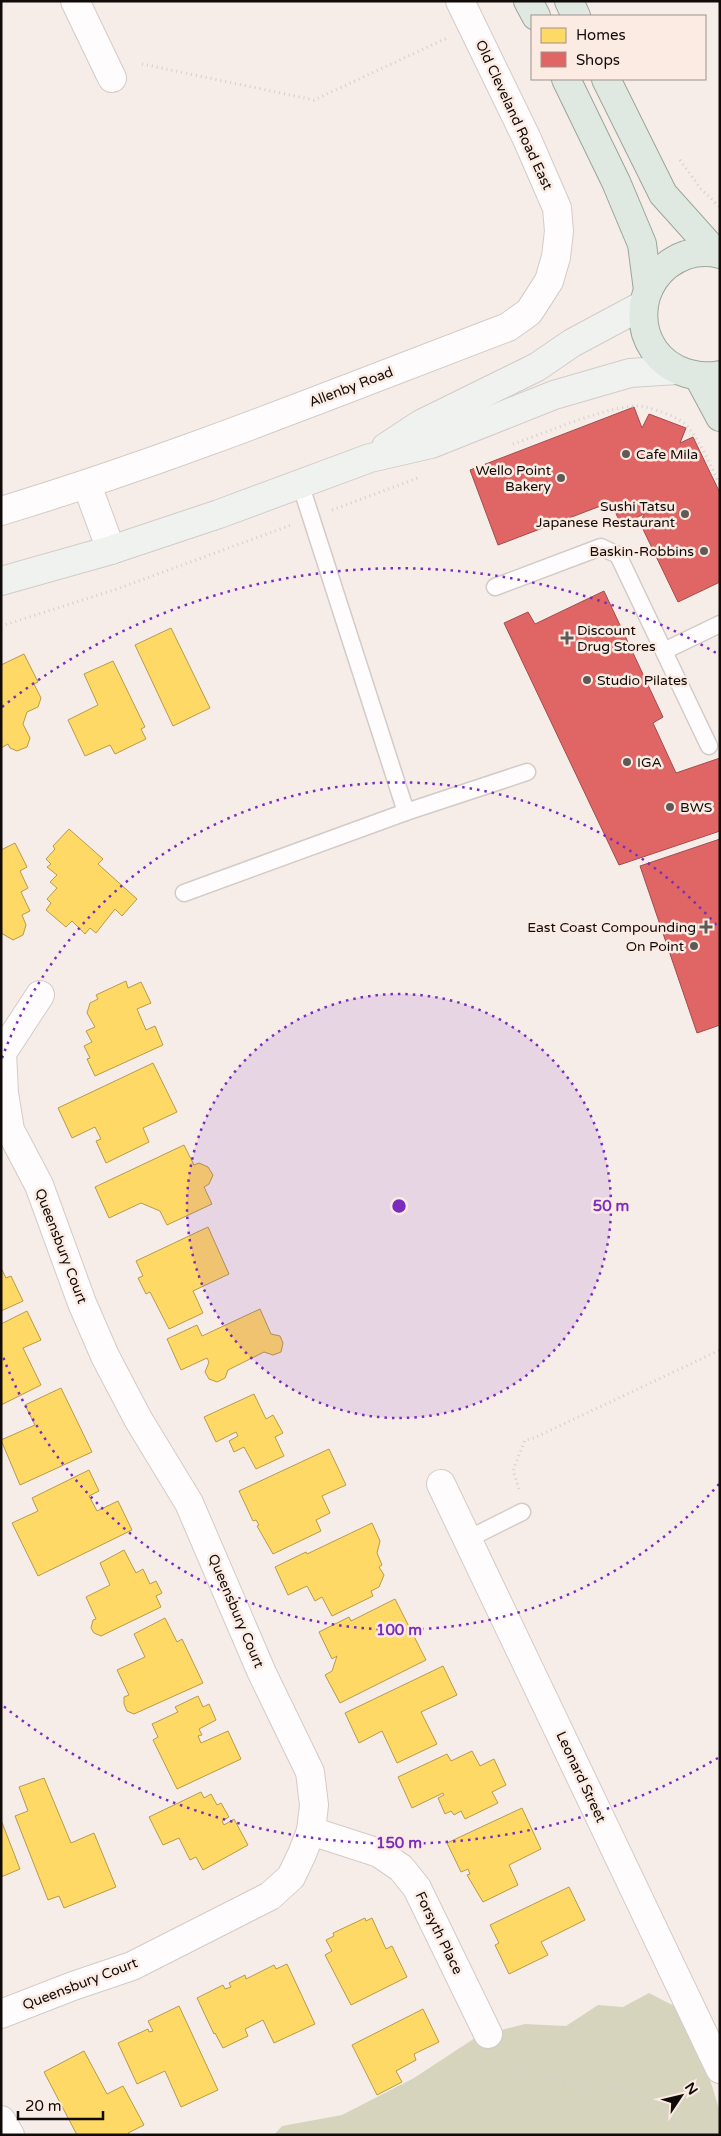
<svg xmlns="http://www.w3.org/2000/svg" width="721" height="2136" viewBox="0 0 721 2136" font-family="'Varela Round',sans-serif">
	<rect width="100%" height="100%" fill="#f6ede9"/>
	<polygon fill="#d6d4bd" points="649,1993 680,2009 700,2047 720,2112 720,2135 274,2135 282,2126 342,2115 414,2078 478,2036 525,2024 566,2026 598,2005 623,2007"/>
	<g fill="#ffd966" stroke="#b79b4a">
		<polygon points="171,628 210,708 173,726 135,645"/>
		<polygon points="24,654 38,682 34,684 41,698 38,707 27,712 23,724 30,738 27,747 17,751 10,748 8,744 1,748 1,665"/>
		<polygon points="113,661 145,727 141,729 146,739 115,754 110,745 85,756 68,720 98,705 84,674"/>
		<polygon points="69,829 103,859 98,864 137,899 122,916 115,909 96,933 90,928 85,934 72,921 66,927 46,910 51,903 47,899 57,888 50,882 57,875 47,867 51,864 46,859 55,849 53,846"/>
		<polygon points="15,843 27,867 20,871 28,888 21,892 30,911 22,915 26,925 23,935 13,940 1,933 1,850"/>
		<polygon points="126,981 128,988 141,982 151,1003 137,1009 146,1030 155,1026 163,1045 95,1076 87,1059 90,1058 84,1046 92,1042 86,1031 95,1027 87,1013 90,1003 98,999 96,995"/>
		<polygon points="153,1063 177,1112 143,1128 149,1142 106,1163 96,1141 101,1139 95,1127 72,1138 58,1108"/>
		<polygon points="184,1145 194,1165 199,1163 208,1167 213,1175 209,1184 204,1187 212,1204 167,1225 160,1211 141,1203 109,1218 95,1187"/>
		<polygon points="208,1227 229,1274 193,1291 203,1313 169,1329 150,1292 146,1294 138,1278 143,1276 136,1261"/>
		<polygon points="1,1268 6,1278 11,1276 23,1301 1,1311"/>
		<polygon points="260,1309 271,1334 280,1336 283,1343 281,1352 273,1355 264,1352 228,1370 225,1378 217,1382 209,1379 205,1372 209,1362 207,1358 181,1370 167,1339 197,1325 202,1336"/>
		<polygon points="27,1311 41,1340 23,1348 41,1385 1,1405 1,1324"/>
		<polygon points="61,1388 92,1452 20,1485 1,1440 35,1425 25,1405"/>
		<polygon points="254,1394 266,1419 273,1415 283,1433 275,1437 284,1456 256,1469 244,1447 234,1452 229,1441 238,1436 236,1432 216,1442 204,1417"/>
		<polygon points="329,1449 346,1485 322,1496 330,1513 316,1520 321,1531 273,1554 257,1526 259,1525 256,1520 253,1521 239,1491"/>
		<polygon points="89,1470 99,1491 89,1496 97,1511 118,1501 132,1530 38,1576 12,1523 38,1511 32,1498"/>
		<polygon points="372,1523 380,1541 377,1553 382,1565 379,1567 384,1575 379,1587 371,1591 373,1596 332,1616 322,1597 315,1601 307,1586 288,1595 275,1567 306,1552 307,1554"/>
		<polygon points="124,1550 136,1573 143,1569 150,1584 156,1581 162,1593 156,1596 161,1607 101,1636 94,1633 91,1628 93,1620 96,1619 86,1597 110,1585 100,1563"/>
		<polygon points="395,1599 426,1660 340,1703 325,1675 332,1671 337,1656 332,1659 319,1632 349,1617 351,1621"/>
		<polygon points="165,1618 177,1642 182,1639 203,1683 134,1714 127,1711 124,1704 124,1697 129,1695 117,1670 145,1657 134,1634"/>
		<polygon points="443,1666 457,1695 421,1712 437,1744 397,1763 382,1731 359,1743 345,1713"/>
		<polygon points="198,1696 203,1707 209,1704 216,1720 199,1729 202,1735 198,1736 201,1743 228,1731 241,1759 177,1789 153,1740 158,1737 152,1724 178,1712 175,1707"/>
		<polygon points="472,1751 480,1766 494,1759 506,1785 492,1792 498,1803 465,1819 461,1811 454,1815 451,1811 445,1814 438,1798 444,1795 443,1793 412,1808 398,1777 447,1754 451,1761"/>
		<polygon points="44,1778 71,1843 94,1833 116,1887 64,1908 59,1896 48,1900 15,1816 28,1811 19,1787"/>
		<polygon points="201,1792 204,1798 211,1794 217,1805 221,1803 229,1817 222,1821 224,1825 234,1819 248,1845 203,1870 196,1857 190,1860 179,1838 163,1845 149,1817"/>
		<polygon points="522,1808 541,1849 509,1865 518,1885 483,1902 467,1875 470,1874 468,1869 461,1872 447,1843"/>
		<polygon points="1,1820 20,1869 1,1877"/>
		<polygon points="569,1887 585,1920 541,1942 548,1955 509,1974 495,1945 499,1943 490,1925"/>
		<polygon points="365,1918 366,1921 372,1918 386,1949 392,1946 407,1977 351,2005 325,1955 332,1951 326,1940 334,1936 333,1933"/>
		<polygon points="287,1964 315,2024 274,2043 263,2020 245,2029 248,2036 223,2048 215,2033 214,2034 197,1998 223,1985 225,1989 231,1987 229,1983 245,1975 246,1979 274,1965 276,1969"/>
		<polygon points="179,2006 218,2090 181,2107 165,2071 137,2084 118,2043 148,2029 149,2032 153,2031 148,2021"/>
		<polygon points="423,2009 439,2042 414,2054 416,2060 396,2071 402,2082 377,2095 352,2045"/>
		<polygon points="84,2051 107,2094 123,2086 144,2125 128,2133 129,2135 77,2135 44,2072"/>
	</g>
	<g fill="#e06666" stroke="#a24b4a">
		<polygon points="634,407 642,428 649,414 686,428 680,443 693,437 720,493 720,582 678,602 640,523 644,514 621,525 611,502 498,545 470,470"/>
		<polygon points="604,591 663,717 653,723 676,773 720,758 720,831 619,865 504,623 528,612 535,624"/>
		<polygon points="720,839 720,1025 697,1033 640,866"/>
	</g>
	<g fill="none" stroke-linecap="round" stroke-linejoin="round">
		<g stroke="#d3cbc8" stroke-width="19">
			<g id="service">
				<polyline points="495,587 601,547 618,555 709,746"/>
				<polyline points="664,651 720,624"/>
				<polyline points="406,812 527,772"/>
				<polyline points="184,893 406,812 300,483"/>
				<polyline points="468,1539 522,1512"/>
			</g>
		</g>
		<g stroke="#d3cbc8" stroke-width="30">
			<g id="minor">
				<polyline points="75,1 112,78"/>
				<polyline points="87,485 111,550"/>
				<path d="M1,511c172,-52 339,-120 507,-184l21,-15 20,-31 7,-24 3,-26 -2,-23 -30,-69 -67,-138"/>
				<polyline points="441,1484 720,2069"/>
				<polyline points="311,1831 379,1853 401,1868 417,1888 488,2034"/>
				<polyline points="1,2014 73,1986 132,1966 270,1896 291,1877 302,1854 311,1831 314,1805 310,1772 262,1673 189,1503 138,1419 105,1356 82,1303 39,1185 10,1130 4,1093 2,1053 40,995"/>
				<polyline points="1,2120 10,2135"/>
			</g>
		</g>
		<g stroke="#d3cbc8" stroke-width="30">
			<g id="secondary">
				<polyline points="386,447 421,424 537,367 572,343 643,305"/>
				<polyline points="1,581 111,550 219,514 370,458 431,444 554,395 630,373 677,370"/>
			</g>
		</g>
		<g stroke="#99a698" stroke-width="30">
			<g id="primary">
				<polyline points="528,1 536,16"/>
				<polyline points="569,1 576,16"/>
				<polyline points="566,79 616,182 642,244 648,290"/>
				<polyline points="606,79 663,194 715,252"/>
				<path d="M720,254c-11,-3 -24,-2 -34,1 -56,20 -58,99 0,118 11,3 22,5 34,2"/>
				<polyline points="698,376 720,417"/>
			</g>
		</g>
		<g stroke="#d2cfcd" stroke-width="3" stroke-dasharray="1 4" stroke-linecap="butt">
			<polyline points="142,64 314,100 447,38"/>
			<polyline points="680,160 701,189 720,207"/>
			<path d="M513,444c38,-13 81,-33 120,-38 13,-1 44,10 53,19 15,16 24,40 34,60"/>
			<polyline points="332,510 418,478"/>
			<polyline points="1,626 117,589 291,525"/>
			<polyline points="519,1489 513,1470 525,1440 534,1438 720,1350"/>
			<polyline points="506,2055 529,2074 591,2087 627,2089 651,2103 686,2131 698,2135"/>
		</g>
		<use href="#service" stroke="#fefcfc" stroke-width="16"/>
		<use href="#minor" stroke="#fefcfc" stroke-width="28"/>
		<use href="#secondary" stroke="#eff2ef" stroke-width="28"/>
		<use href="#primary" stroke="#e0e9e1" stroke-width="28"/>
	</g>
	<circle cx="399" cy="1206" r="212" fill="#7b2cbf" fill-opacity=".12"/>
	<g fill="none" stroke="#7b2cbf" stroke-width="2.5" stroke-dasharray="2.5 5">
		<circle cx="399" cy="1206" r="212"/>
		<path d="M719 1484A424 424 0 0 1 2 1354M2 1058A424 424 0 0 1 719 928"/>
		<path d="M718 1758A637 637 0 0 1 2 1705M2 707A637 637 0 0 1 718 654"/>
	</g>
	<g fill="#605a57" stroke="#fcebe3" stroke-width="2">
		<circle cx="626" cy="454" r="5"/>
		<circle cx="561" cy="478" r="5"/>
		<circle cx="685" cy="514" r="5"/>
		<circle cx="704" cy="551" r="5"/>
		<path d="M564.5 630.5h5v5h5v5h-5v5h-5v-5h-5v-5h5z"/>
		<circle cx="587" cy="680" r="5"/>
		<circle cx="627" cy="762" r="5"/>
		<circle cx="670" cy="807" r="5"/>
		<path d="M703.5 919.5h5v5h5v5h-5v5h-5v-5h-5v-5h5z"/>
		<circle cx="694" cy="946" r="5"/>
	</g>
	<g text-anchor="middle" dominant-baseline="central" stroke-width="5" stroke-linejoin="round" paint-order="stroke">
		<g font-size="14" fill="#100b08" stroke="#fcebe3">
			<text transform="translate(514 115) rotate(65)">Old Cleveland Road East</text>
			<text transform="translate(351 387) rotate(-21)">Allenby Road</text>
			<text transform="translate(61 1246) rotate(69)">Queensbury Court</text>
			<text transform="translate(236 1611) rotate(67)">Queensbury Court</text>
			<text transform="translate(581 1777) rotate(65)">Leonard Street</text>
			<text transform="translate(439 1933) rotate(64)">Forsyth Place</text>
			<text transform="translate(80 1984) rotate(-21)">Queensbury Court</text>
		</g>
		<g font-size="14" fill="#100b08" stroke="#fcebe3" text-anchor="start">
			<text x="636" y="454">Cafe Mila</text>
			<text x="551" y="470" text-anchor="end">Wello Point<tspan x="551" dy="16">Bakery</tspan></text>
			<text x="675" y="506" text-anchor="end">Sushi Tatsu<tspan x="675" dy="16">Japanese Restaurant</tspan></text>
			<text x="694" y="551" text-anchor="end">Baskin-Robbins</text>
			<text x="577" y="630">Discount<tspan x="577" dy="16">Drug Stores</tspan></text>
			<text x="597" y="680">Studio Pilates</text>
			<text x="637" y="762">IGA</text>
			<text x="680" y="807">BWS</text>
			<text x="696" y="927" text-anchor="end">East Coast Compounding</text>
			<text x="684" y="946" text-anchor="end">On Point</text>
		</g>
	</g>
	<circle cx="399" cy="1206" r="8" fill="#7b2cbf" stroke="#fcebe3" stroke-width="2.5"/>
	<g font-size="15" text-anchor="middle" font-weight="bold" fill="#7b2cbf" stroke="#fcebe3" stroke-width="5" stroke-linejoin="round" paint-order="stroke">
		<text x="611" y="1211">50 m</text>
		<text x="399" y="1635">100 m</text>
		<text x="399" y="1848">150 m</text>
	</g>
	<rect width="721" height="2136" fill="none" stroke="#100b08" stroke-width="5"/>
	<rect x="531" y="15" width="175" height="65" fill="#fcebe3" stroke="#9e918b"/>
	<rect x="541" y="28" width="25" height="15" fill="#ffd966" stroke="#9e918b"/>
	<text x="576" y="40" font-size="15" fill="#100b08">Homes</text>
	<rect x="541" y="52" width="25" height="15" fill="#e06666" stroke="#9e918b"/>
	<text x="576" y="65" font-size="15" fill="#100b08">Shops</text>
	<g transform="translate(681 2096) rotate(55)" stroke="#fcebe3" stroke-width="4" paint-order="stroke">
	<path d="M0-4L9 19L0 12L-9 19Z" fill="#100b08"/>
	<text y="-8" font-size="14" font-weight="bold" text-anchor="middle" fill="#100b08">N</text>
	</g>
	<path d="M18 2111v8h85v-8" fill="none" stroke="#100b08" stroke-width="2.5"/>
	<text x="25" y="2111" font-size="15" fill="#100b08" stroke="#fcebe3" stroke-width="4" paint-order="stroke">20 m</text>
</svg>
